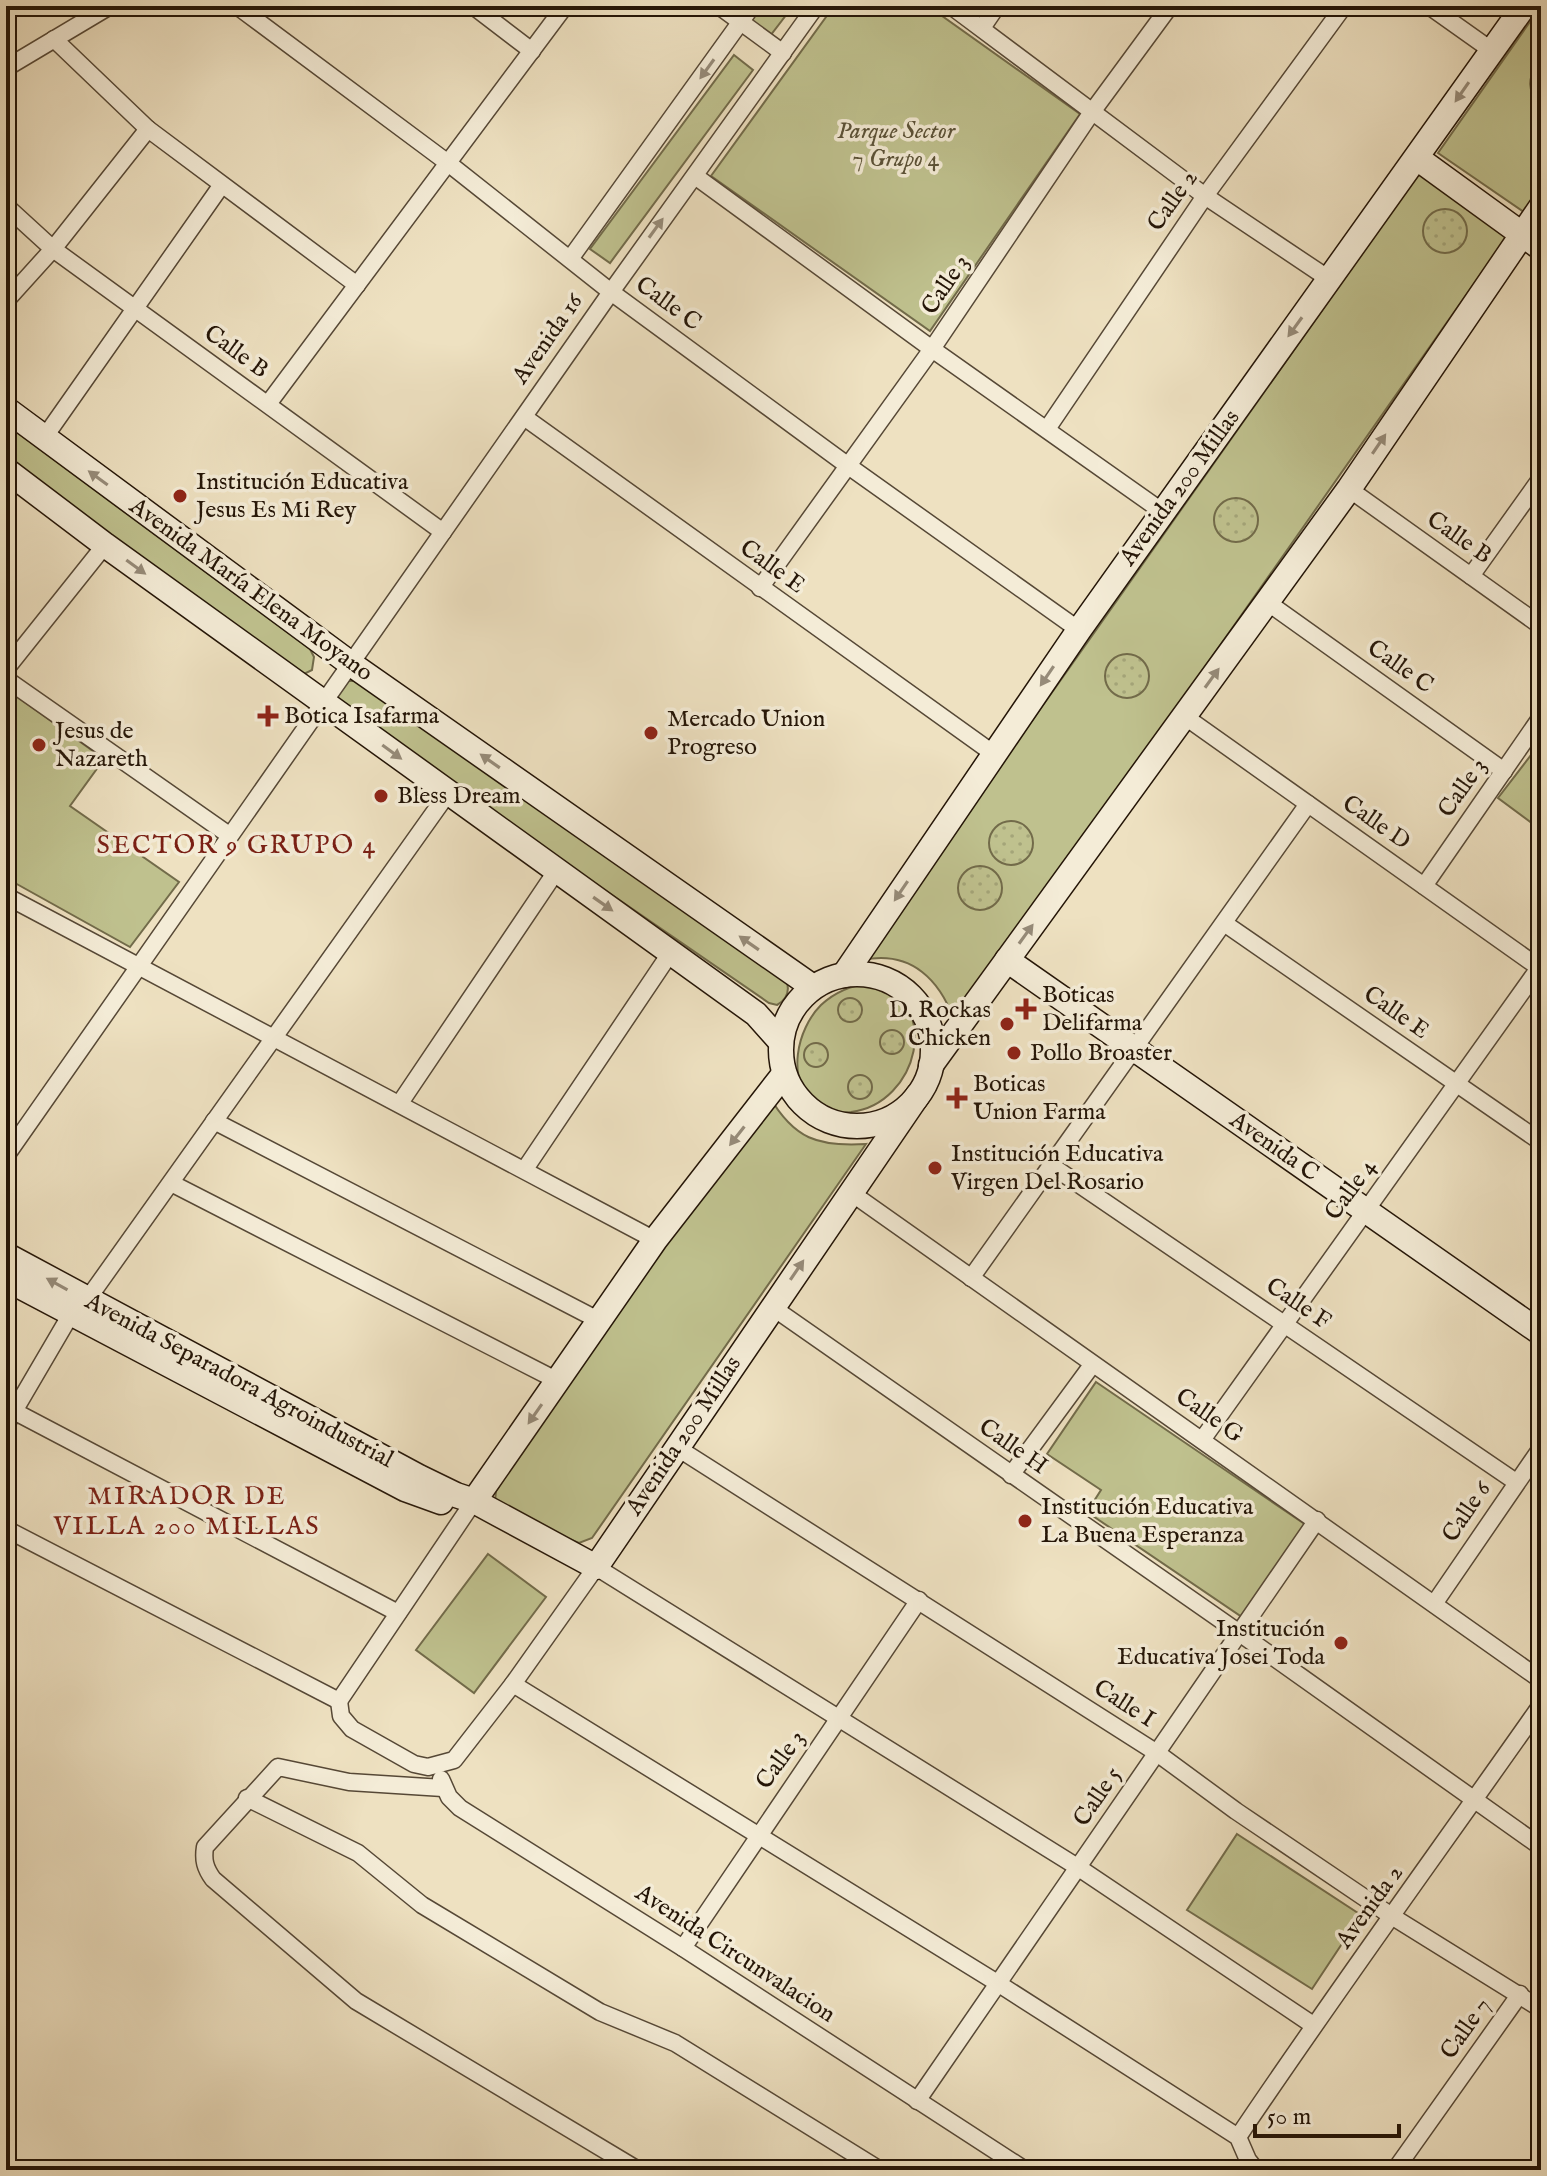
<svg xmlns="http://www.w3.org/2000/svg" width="1547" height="2176" viewBox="0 0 1547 2176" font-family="'IM FELL English',serif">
	<defs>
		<pattern id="garden-dots" width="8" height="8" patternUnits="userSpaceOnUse" patternTransform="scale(2)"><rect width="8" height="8" fill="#bfc18e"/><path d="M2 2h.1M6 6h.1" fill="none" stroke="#a4a579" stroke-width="1.8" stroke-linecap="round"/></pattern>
	</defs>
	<rect width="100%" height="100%" fill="#eee1c1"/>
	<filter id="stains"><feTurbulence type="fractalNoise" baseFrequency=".0025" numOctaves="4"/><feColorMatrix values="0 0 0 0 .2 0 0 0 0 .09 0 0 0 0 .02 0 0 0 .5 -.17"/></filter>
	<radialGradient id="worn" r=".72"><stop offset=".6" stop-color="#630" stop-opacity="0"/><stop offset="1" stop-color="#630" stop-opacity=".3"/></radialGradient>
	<g fill="#bfc18e" stroke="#726b4a" stroke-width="2">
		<polygon points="762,6 793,6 770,36 751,21"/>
		<polygon points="834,6 928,6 1080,114 930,331 711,176"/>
		<polygon points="1541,6 1541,188 1524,212 1438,153"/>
		<polygon points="734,55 753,70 610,263 590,249"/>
		<path d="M1421,170l88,64 -554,789c-14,-42 -43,-73 -92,-63z"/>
		<polygon points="6,424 310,649 314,657 312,670 300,676 290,673 6,458"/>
		<path d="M349,681h7l430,298c4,11 2,20 -9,26l-8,-2 -432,-297 -2,-14z"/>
		<polygon points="8,690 104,759 70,806 179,882 130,947 6,878 6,693"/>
		<polygon points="1541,742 1541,830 1498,798"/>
		<path d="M871,983c73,18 47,121 -20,129 -12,1 -25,0 -35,-8 -31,-24 -19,-75 5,-99 14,-13 32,-20 50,-22z"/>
		<path d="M769,1096c25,43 49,51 97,48l-274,394 -13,5 -77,-31 -7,-10 1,-11 60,-91z"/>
		<polygon points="1096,1382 1306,1525 1242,1617 1087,1512 1101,1490 1047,1454"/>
		<polygon points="488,1554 546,1597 474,1693 416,1650"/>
		<polygon points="1237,1834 1361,1915 1312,1989 1187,1910"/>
	</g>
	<g fill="url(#garden-dots)" stroke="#726b4a" stroke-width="2">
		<path d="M1541,65v38c-14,-11 -15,-27 0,-38z"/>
		<circle cx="1445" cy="231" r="22"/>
		<circle cx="1236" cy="520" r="22"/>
		<circle cx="1127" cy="676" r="22"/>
		<circle cx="1011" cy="843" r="22"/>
		<circle cx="980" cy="888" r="22"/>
		<circle cx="850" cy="1010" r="12"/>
		<circle cx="892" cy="1042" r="12"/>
		<circle cx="816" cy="1055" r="12"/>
		<circle cx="860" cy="1087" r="12"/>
	</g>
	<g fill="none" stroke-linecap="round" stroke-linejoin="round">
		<g stroke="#564836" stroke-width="19">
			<g id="street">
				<polyline points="237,6 448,163 611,292 847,465 1079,630"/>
				<polyline points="473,6 532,51"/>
				<polyline points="719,6 783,53"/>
				<polyline points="951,6 1205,196 1329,279"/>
				<polyline points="1429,6 1491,50"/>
				<polyline points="982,28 997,6"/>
				<polyline points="54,39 148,129 357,285"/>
				<polyline points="6,68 110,6"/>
				<polyline points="695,176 932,349 1163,512"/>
				<polyline points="6,206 53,249 443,532"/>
				<polyline points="570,259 752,6"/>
				<polyline points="6,301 53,249 148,129"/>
				<polyline points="268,404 565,6"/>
				<polyline points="524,417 994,754"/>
				<polyline points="1047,429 1205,196 1344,6"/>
				<polyline points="44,438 221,186"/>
				<polyline points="1349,489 1541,626"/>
				<polyline points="1471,576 1541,478"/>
				<polyline points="760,588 932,349 1092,112 1170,6"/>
				<polyline points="1267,602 1504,771"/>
				<polyline points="6,669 105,545"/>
				<polyline points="6,679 229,835"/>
				<polyline points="1184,716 1541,969"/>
				<polyline points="1424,886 1541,717"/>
				<polyline points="6,896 655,1240"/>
				<polyline points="1224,923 1541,1142"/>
				<polyline points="400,1103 557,870"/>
				<polyline points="214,1121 600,1321"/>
				<polyline points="6,1156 611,292 816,6"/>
				<polyline points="1052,1166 1516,1482"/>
				<polyline points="525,1169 671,952"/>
				<polyline points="171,1183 558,1381"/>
				<polyline points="850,1192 1541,1680"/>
				<polyline points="971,1278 1308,804"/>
				<polyline points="87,1300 448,793"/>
				<polyline points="772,1307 1238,1632 1541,1847"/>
				<polyline points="6,1407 398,1613"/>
				<polyline points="6,1425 71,1314"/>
				<polyline points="1202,1440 1539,968"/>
				<polyline points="676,1447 1157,1753 1236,1811 1393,1917 1541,2009"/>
				<polyline points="1011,1475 1092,1365"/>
				<polyline points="6,1529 339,1701"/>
				<polyline points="1434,1604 1541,1448"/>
				<polyline points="513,1684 999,1984 1238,2137 1248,2160 1256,2170"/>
				<polyline points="339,1701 341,1716 352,1729 414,1764 428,1767 454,1760 513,1684 596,1567 1079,1868 1313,2025"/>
				<polyline points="339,1701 474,1501"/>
				<polyline points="441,1779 449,1797 460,1808 683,1948 1025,2170"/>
				<path d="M443,1788l-94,-6 -71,-15 -73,80c-2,13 0,21 8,32l143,122 282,169"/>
				<polyline points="247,1798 358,1853 422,1905 600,2012 675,2043 880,2170"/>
				<polyline points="683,1948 919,1600"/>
				<polyline points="917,2101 1317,1520"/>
				<path d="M1238,2137c98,-146 202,-288 303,-432"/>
				<polyline points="1395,2170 1520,1994"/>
			</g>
		</g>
		<g stroke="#241507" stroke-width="27">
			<g id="secondary">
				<polyline points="1417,158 1541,248"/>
				<polyline points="6,409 351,664 813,987"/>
				<polyline points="6,470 105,545 756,1014 781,1042"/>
				<polyline points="1007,960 1541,1333"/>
				<circle cx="857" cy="1050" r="76"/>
				<polyline points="844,975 1079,630 1524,6"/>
				<polyline points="931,1065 1349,489 1541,207"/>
				<polyline points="6,1255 419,1477 456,1495 474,1501 596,1567 918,1095"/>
				<polyline points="6,1279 405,1489 441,1502"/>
				<polyline points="474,1501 655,1240 784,1074"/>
			</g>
		</g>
		<use href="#street" stroke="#f4ecd7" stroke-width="16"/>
		<use href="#secondary" stroke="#f4ecd7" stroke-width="24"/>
	</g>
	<defs><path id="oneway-solid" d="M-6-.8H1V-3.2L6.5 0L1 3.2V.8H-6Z" transform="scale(2)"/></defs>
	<g fill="#968b79">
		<use href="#oneway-solid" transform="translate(707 69) rotate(126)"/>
		<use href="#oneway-solid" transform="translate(1462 92) rotate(125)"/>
		<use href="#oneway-solid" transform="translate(656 228) rotate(-54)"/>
		<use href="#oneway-solid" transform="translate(1295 327) rotate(126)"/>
		<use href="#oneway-solid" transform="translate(1379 444) rotate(-56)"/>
		<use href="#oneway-solid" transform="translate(98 478) rotate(-144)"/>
		<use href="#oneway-solid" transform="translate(136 567) rotate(36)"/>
		<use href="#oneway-solid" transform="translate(1047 676) rotate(124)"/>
		<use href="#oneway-solid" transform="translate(1212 678) rotate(-54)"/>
		<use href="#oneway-solid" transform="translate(392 752) rotate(36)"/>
		<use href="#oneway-solid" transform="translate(490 761) rotate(-145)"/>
		<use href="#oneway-solid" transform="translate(901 891) rotate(124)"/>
		<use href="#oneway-solid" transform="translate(603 904) rotate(35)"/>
		<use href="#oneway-solid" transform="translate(1026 934) rotate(-54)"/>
		<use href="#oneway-solid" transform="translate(749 943) rotate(-145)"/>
		<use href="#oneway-solid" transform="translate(737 1136) rotate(128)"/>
		<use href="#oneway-solid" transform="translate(797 1270) rotate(-56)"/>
		<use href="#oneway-solid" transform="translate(57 1284) rotate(-151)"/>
		<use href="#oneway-solid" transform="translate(535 1414) rotate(125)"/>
	</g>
	<g fill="#8f2418" stroke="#f4ecd7" stroke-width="3">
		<circle cx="180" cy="496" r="8"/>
		<path d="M264 704h8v8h8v8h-8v8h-8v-8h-8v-8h8z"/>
		<circle cx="651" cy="733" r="8"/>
		<circle cx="39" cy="745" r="8"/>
		<circle cx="381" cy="796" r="8"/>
		<path d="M1022 997h8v8h8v8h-8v8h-8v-8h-8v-8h8z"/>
		<circle cx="1007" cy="1024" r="8"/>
		<circle cx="1014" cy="1053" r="8"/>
		<path d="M953 1086h8v8h8v8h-8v8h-8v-8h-8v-8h8z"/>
		<circle cx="935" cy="1168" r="8"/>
		<circle cx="1025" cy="1521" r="8"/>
		<circle cx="1341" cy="1643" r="8"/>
	</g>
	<g text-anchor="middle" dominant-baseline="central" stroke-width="7" stroke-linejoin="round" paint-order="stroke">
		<g font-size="24" font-style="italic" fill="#5a5136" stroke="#f4ecd7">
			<text x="896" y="131">Parque Sector<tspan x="896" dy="28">7 Grupo 4</tspan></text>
		</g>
		<g font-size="24" fill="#241507" stroke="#f4ecd7">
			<text transform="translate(1173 201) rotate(-55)">Calle 2</text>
			<text transform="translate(946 285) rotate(-56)">Calle 3</text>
			<text transform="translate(668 304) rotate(36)">Calle C</text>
			<text transform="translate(548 339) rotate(-55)">Avenida 16</text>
			<text transform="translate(236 352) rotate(36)">Calle B</text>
			<text transform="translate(1180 488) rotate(-54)">Avenida 200 Millas</text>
			<text transform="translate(1459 538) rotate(35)">Calle B</text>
			<text transform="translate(772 567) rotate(36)">Calle E</text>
			<text transform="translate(251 590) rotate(36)">Avenida María Elena Moyano</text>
			<text transform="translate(1400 667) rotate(35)">Calle C</text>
			<text transform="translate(1463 788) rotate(-55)">Calle 3</text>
			<text transform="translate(1376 823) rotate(35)">Calle D</text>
			<text transform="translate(1396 1013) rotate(35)">Calle E</text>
			<text transform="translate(1274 1147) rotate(35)">Avenida C</text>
			<text transform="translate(1351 1190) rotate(-54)">Calle 4</text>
			<text transform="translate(1298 1304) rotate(34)">Calle F</text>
			<text transform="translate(239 1381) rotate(28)">Avenida Separadora Agroindustrial</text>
			<text transform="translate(1209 1416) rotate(35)">Calle G</text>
			<text transform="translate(684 1436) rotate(-56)">Avenida 200 Millas</text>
			<text transform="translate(1013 1447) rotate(35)">Calle H</text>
			<text transform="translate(1467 1512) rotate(-56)">Calle 6</text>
			<text transform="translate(1124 1704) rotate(33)">Calle I</text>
			<text transform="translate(781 1760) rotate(-54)">Calle 3</text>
			<text transform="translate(1098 1797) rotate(-56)">Calle 5</text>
			<text transform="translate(1370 1907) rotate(-54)">Avenida 2</text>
			<text transform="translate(735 1954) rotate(33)">Avenida Circunvalacion</text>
			<text transform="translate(1466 2029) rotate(-55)">Calle 7</text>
		</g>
		<g font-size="24" fill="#241507" stroke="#f4ecd7" text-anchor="start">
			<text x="196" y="482">Institución Educativa<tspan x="196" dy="28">Jesus Es Mi Rey</tspan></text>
			<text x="284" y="716">Botica Isafarma</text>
			<text x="667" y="719">Mercado Union<tspan x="667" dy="28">Progreso</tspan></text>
			<text x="55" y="731">Jesus de<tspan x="55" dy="28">Nazareth</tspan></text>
			<text x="397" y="796">Bless Dream</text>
			<text x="1042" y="995">Boticas<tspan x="1042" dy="28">Delifarma</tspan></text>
			<text x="991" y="1010" text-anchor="end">D. Rockas<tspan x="991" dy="28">Chicken</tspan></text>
			<text x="1030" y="1053">Pollo Broaster</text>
			<text x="973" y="1084">Boticas<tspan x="973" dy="28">Union Farma</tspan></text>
			<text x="951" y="1154">Institución Educativa<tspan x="951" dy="28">Virgen Del Rosario</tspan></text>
			<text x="1041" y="1507">Institución Educativa<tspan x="1041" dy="28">La Buena Esperanza</tspan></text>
			<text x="1325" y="1629" text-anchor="end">Institución<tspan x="1325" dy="28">Educativa Josei Toda</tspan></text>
		</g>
		<g font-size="26" letter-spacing="2" fill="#7a1f14" stroke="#f4ecd7">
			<text x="237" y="845">SECTOR 9 GRUPO 4</text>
			<text x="187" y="1496">MIRADOR DE<tspan x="187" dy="30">VILLA 200 MILLAS</tspan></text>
		</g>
	</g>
	<rect width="1547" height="2176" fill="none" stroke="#eee1c1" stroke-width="32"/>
	<rect x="8" y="8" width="1531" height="2160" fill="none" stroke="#241507" stroke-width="4"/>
	<rect x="16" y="16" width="1515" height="2144" fill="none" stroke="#241507" stroke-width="2"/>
	<path d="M1255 2124v12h144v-12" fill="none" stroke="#241507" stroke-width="4"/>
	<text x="1267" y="2124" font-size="24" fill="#241507" stroke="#f4ecd7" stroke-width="6" paint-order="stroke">50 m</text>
	<rect width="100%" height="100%" filter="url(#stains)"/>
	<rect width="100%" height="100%" fill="url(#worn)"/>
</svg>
